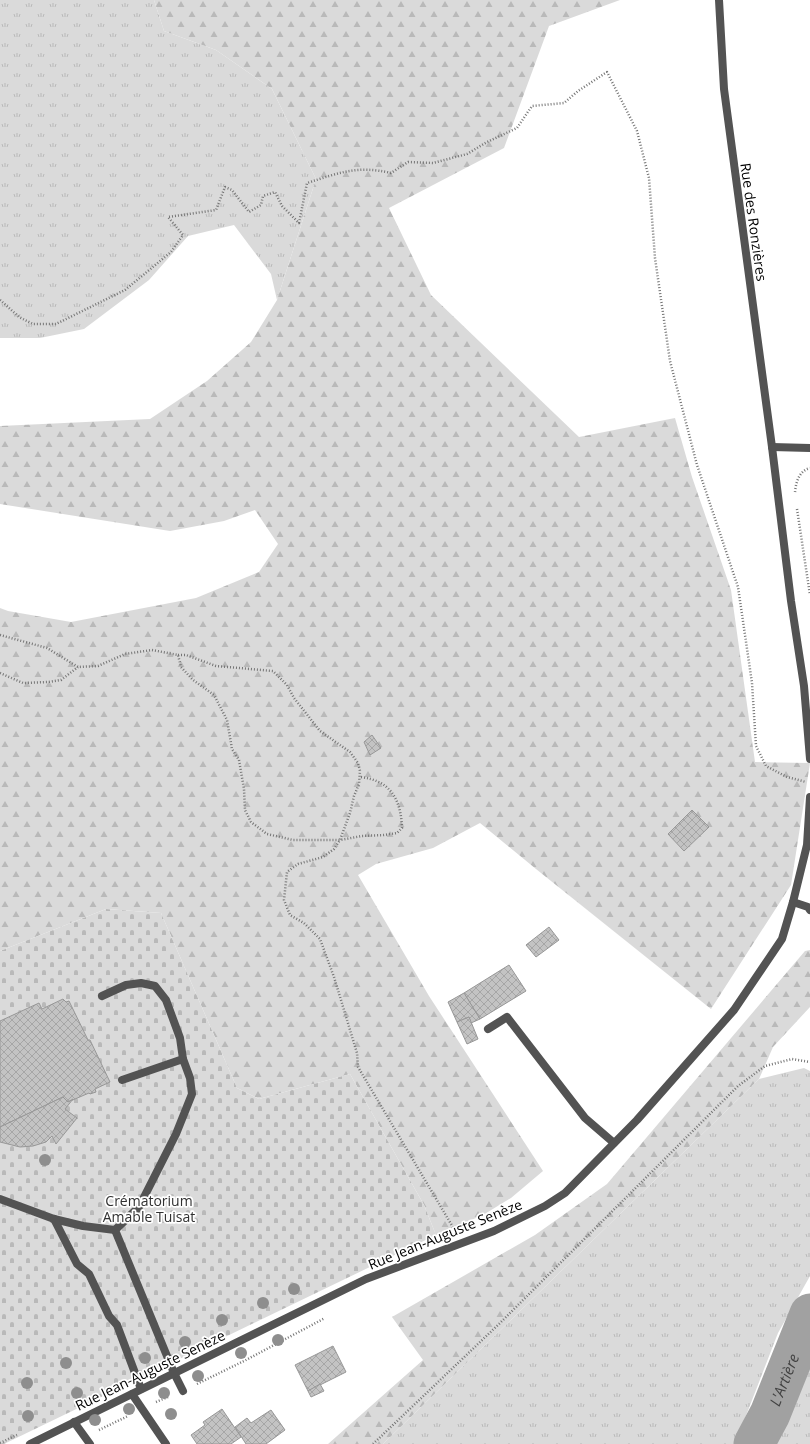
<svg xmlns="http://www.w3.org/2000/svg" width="810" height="1444" viewBox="0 0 810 1444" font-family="'Open Sans',sans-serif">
	<defs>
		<pattern id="grass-tufts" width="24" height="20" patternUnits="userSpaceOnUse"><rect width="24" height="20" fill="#dadada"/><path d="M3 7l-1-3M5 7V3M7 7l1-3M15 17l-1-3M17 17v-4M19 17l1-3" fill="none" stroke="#b9b9b9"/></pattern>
		<pattern id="forest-firs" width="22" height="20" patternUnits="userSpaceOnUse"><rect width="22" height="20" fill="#dadada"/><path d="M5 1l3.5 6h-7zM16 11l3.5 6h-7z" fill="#b9b9b9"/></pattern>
		<pattern id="cemetery-stones" width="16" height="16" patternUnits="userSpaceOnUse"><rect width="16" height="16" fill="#dadada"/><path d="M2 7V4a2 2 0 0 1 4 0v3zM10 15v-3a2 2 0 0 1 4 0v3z" fill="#b9b9b9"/></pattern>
		<pattern id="building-cross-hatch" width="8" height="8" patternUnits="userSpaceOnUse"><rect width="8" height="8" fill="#c3c3c3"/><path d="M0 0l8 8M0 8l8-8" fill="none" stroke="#a6a6a6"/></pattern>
	</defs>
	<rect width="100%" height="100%" fill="#fff"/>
	<g fill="url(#grass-tufts)">
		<polygon points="0,0 154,0 164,31 216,50 272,89 316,179 277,300 271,274 234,225 188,236 149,280 84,329 40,338 0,338"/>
		<polygon points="804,1068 810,1071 810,1276 778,1333 735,1444 383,1444 759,1079"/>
		<polygon points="810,1359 810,1444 768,1444"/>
	</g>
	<g fill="url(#forest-firs)">
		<polygon points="154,0 620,0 549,26 504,148 389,208 431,295 579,437 675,418 692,477 731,590 755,762 810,763 791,885 711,1009 536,869 480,823 433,848 376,864 358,875 429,996 543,1171 511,1198 483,1215 436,1235 424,1205 350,1074 259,1099 237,1088 161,913 106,909 0,951 0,608 8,611 71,622 196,598 259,572 278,544 255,510 224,521 170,531 0,504 0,426 150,419 207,381 251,342 277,300 316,179 272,89 216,50 164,31"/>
		<polygon points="810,950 810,1007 773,1047 759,1079 383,1444 328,1444 423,1360 392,1317 535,1235 607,1184 805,951"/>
	</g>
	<polygon fill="url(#cemetery-stones)" points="106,909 161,913 237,1088 259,1099 350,1074 424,1205 436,1235 4,1444 0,1444 0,951"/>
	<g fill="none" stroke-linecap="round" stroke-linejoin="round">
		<path stroke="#a1a1a1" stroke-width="41" id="s1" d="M754,1444l16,-30 40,-100"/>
	</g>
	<g fill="url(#building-cross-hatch)" stroke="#979797">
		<polygon points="372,735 381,748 370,755 364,742"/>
		<polygon points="692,810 709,827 684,851 668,834"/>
		<polygon points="549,927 559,940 536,957 526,945"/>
		<polygon points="509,965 526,991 480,1019 464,993"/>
		<polygon points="464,993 480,1019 471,1023 469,1017 457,1022 448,1002"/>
		<polygon points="63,999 66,1002 69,1001 88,1040 90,1040 110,1082 95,1089 96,1092 90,1094 89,1093 68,1102 63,1097 0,1127 0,1021 39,1003 42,1009"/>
		<polygon points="469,1017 478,1039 467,1044 457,1022"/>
		<polygon points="63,1097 68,1102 73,1099 65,1109 77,1118 56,1144 52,1136 46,1142 33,1146 20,1147 0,1142 0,1127"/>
		<polygon points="333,1346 346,1372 308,1391 295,1365"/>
		<polygon points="320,1384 324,1391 311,1397 308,1391"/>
		<polygon points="222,1409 241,1437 231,1444 197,1444 191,1435 205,1425 203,1422"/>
		<polygon points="271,1410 285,1430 266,1444 246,1444 235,1427 247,1418 251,1423"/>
	</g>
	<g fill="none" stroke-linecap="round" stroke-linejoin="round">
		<g stroke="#757575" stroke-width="2.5" stroke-dasharray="1 2" stroke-linecap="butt">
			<path d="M0,300l19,17 14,7h23l69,-34 46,-38 12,-17 -15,-18 48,-7 9,-23 7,3 17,22 12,-7 2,-9 12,-4 7,14 17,17 8,-40c32,-10 50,-18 84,-10l17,-11 25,1 34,-9 20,-12 30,-14 15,-22 32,-3 14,-12 29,-19 30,59 12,47 6,80 15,103 27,104 41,122 14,96 4,63 10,20 21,11 19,5"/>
			<path d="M795,492c1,-10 4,-21 15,-24"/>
			<polyline points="797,509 810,595"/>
			<path d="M0,635l47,13 31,19 20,-1 27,-12 27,-4 26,5 3,12 12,13 21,15 13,25 5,29 7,11 5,29 1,21 6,12 16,12 26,6h47l22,-4 22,-1 13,-2 5,-5c-1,-29 -12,-48 -42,-51"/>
			<polyline points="178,655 186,655 216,666 273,671 287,685 294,698 320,731 350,752 358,763 360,771 359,784 354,796 350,813 340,840 334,849 323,857 298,864 287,872 284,900 290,915 304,923 320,939 334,977 357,1053 358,1067 454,1229"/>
			<polyline points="0,673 23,683 48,682 61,680 78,667"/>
			<polyline points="197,1384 246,1360 325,1318"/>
			<polyline points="156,1402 168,1397"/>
			<polyline points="99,1430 128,1416"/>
			<polyline points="0,1443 17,1435"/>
			<polyline points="373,1444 500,1323 738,1086 765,1066 792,1059 810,1062"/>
		</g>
		<g stroke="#535353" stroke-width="8">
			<polyline points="793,902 808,907 810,910"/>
			<polyline points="102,996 126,985 141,983 155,986 166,1000 180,1038 183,1059"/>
			<polyline points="488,1029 507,1017 585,1118 614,1143"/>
			<polyline points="122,1080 183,1059 190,1078 192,1094 176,1134 139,1207 115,1230 174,1373 183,1391"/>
			<polyline points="0,1199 54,1219 83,1226 115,1230"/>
			<polyline points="54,1219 77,1264 89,1274 109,1316 117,1325 141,1389"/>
			<polyline points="132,1394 166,1444"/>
			<polyline points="74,1422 90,1444"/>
		</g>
		<g stroke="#535353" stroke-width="8">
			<polyline points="719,0 724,89 772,447 791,601 804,686 810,759"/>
			<polyline points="772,447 810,448"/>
			<polyline points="30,1444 366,1279 494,1231 545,1206 565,1193 637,1120 734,1010 782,939 793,902 807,845 810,797"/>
		</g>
	</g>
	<g fill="#8e8e8e">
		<circle cx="45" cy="1160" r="6"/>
		<circle cx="294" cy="1289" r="6"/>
		<circle cx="263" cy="1303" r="6"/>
		<circle cx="222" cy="1320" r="6"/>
		<circle cx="278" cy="1340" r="6"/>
		<circle cx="185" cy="1342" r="6"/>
		<circle cx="241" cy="1353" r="6"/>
		<circle cx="145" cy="1358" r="6"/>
		<circle cx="66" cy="1363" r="6"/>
		<circle cx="198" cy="1376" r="6"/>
		<circle cx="27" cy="1383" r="6"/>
		<circle cx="77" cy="1393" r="6"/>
		<circle cx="164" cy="1393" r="6"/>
		<circle cx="129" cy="1409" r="6"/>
		<circle cx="171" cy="1414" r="6"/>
		<circle cx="28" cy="1416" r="6"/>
		<circle cx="95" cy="1420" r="6"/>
	</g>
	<g text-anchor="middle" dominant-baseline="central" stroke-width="3.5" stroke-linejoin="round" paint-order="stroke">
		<g font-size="14" fill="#000" stroke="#fff">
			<text transform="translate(754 222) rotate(82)">Rue des Ronzières</text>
			<text transform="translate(445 1234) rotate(-22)">Rue Jean-Auguste Senèze</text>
			<text transform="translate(150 1370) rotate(-26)">Rue Jean-Auguste Senèze</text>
		</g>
		<g font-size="14" fill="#313131" stroke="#fff">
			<text x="149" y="1200">Crématorium<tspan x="149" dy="16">Amable Tuisat</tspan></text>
		</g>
		<g font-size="15" font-style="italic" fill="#424242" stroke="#fff">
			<text stroke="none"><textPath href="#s1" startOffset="71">L'Artière</textPath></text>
		</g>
	</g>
</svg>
